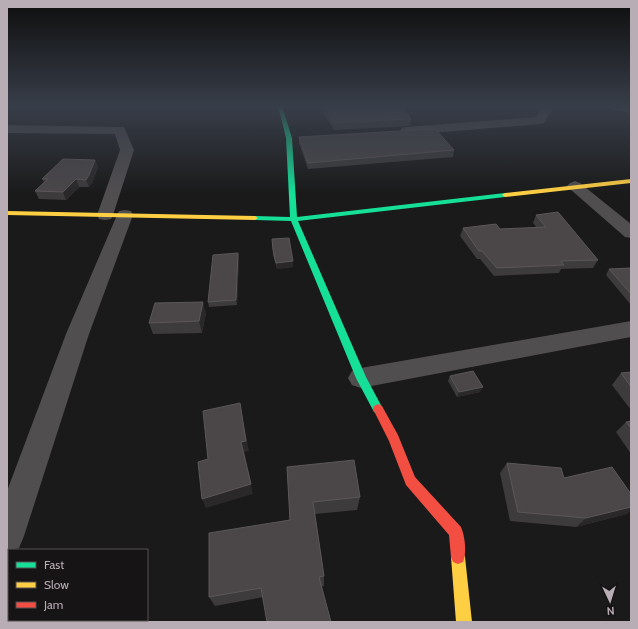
<svg xmlns="http://www.w3.org/2000/svg" width="638" height="629" viewBox="0 0 638 629" font-family="Cabin,sans-serif">
	<rect width="100%" height="100%" fill="#1a1a1a"/>
	<g fill="none" stroke-linecap="round" stroke-linejoin="round">
		<g fill="#514e50" fill-rule="evenodd">
			<polygon points="543,106 554,106 544,123 540,124 406,135 402,134 400,131 402,128 406,127 536,117"/>
			<polygon points="605,106 631,107 631,113 606,108"/>
			<polygon points="7,125 124,127 134,150 113,215 111,219 105,220 99,219 97,215 120,150 115,134 7,133"/>
			<polygon points="575,181 580,183 631,224 631,238 625,237 570,189 567,186 570,183"/>
			<polygon points="125,210 131,211 133,215 89,334 24,536 19,548 9,550 7,553 7,491 66,334 117,215 119,211"/>
			<polygon points="631,321 631,337 361,388 352,385 348,378 352,371 361,368"/>
		</g>
		<polygon fill="#16e098" fill-rule="evenodd" points="278,106 282,106 292,138 297,217 505,193 508,195 505,197 298,221 366,377 383,409 382,412 378,414 374,412 356,378 291,221 255,220 252,218 255,216 290,217 286,138"/>
		<g fill="#ffcf43" fill-rule="evenodd">
			<polygon points="631,179 631,183 505,197 502,195 505,193"/>
			<polygon points="7,211 255,216 258,218 255,220 7,215"/>
			<polygon points="458,550 463,552 465,557 472,622 456,622 451,557 453,552"/>
		</g>
		<path fill="#f24e42" fill-rule="evenodd" d="M378,404l4,2 16,29 17,42 46,50c4,9 6,26 2,35l-5,2 -5,-2 -2,-5 -2,-22 -43,-50 -17,-44 -16,-32 1,-3z"/>
	</g>
	<g fill="#3d3b3c">
		<polygon points="319,106 401,106 411,119 410,126 334,130"/>
		<polygon points="299,137 454,150 453,157 308,169 299,143"/>
		<polygon points="95,160 98,167 92,183 89,187 79,187 66,200 39,199 35,191 44,182 42,179"/>
		<polygon points="536,215 598,260 593,268 561,269 559,273 494,276 480,259 477,259 460,236 463,228 500,229 537,228 533,223"/>
		<polygon points="273,250 293,261 293,267 277,269 273,255"/>
		<polygon points="238,253 239,259 237,305 209,307 208,302"/>
		<polygon points="631,268 631,305 606,275 609,269"/>
		<polygon points="206,313 202,333 153,334 149,323"/>
		<polygon points="631,372 631,410 612,385 621,373"/>
		<polygon points="450,376 480,392 457,397 448,381"/>
		<polygon points="631,421 631,454 616,432 626,422"/>
		<polygon points="507,463 564,478 627,514 576,527 510,521 500,473"/>
		<polygon points="287,467 360,497 357,510 315,514 324,576 324,586 215,606 209,597 290,520"/>
	</g>
	<g fill="#2a2829">
		<polygon points="95,160 98,167 92,183 89,187 86,180"/>
		<polygon points="76,179 79,187 66,200 63,192"/>
		<polygon points="238,253 239,259 237,305 236,300"/>
		<polygon points="293,261 293,267 277,269 276,263"/>
		<polygon points="203,302 206,313 202,333 199,321"/>
		<polygon points="483,387 480,392 457,397 459,392"/>
		<polygon points="240,403 242,414 249,451 244,452 253,494 206,508 202,499 241,442"/>
		<polygon points="631,507 631,511 627,514 576,527 586,518"/>
	</g>
	<g fill="#4b4749" stroke="#5c575a">
		<polygon points="323,106 401,106 411,119 334,123"/>
		<polygon points="435,129 454,150 308,163 299,137"/>
		<polygon points="63,159 95,160 89,175 86,180 76,179 63,192 35,191 48,179 42,179"/>
		<polygon points="558,212 598,260 561,261 564,265 497,268 482,251 479,251 463,228 496,224 500,229 546,227 536,215"/>
		<polygon points="289,238 293,261 276,263 273,250 272,239"/>
		<polygon points="238,253 236,300 208,302 213,255"/>
		<polygon points="631,268 631,294 609,269"/>
		<polygon points="203,302 199,321 149,323 155,303"/>
		<polygon points="473,371 483,387 459,392 450,376"/>
		<polygon points="631,372 631,387 621,373"/>
		<polygon points="240,403 246,441 241,442 251,484 202,499 198,462 208,459 203,411"/>
		<polygon points="631,421 631,428 626,422"/>
		<polygon points="354,460 360,497 313,502 324,576 319,577 331,622 267,622 261,588 209,597 209,533 290,520 287,467"/>
		<polygon points="507,463 561,468 564,478 612,467 631,494 631,507 586,518 518,512"/>
	</g>
	<linearGradient id="sky" x2="0" y2="1"><stop stop-color="#0e0e0e"/><stop offset="0.55" stop-color="#383e49"/><stop offset="1" stop-color="#383e49" stop-opacity="0"/></linearGradient>
	<rect width="638" height="194" fill="url(#sky)"/>
	<rect width="638" height="629" fill="none" stroke="#b9adb5" stroke-width="16"/>
	<rect x="8" y="549" width="140" height="72" fill="#161415" stroke="#575155"/>
	<rect x="16" y="562" width="20" height="6" fill="#16e098" stroke="#575155"/>
	<text x="44" y="569" font-size="12" fill="#b9adb5">Fast</text>
	<rect x="16" y="582" width="20" height="6" fill="#ffcf43" stroke="#575155"/>
	<text x="44" y="589" font-size="12" fill="#b9adb5">Slow</text>
	<rect x="16" y="602" width="20" height="6" fill="#f24e42" stroke="#575155"/>
	<text x="44" y="609" font-size="12" fill="#b9adb5">Jam</text>
	<g transform="translate(610 601) rotate(176)" stroke="#161415" stroke-width="3" paint-order="stroke">
	<path d="M0-3L7 15L0 10L-7 15Z" fill="#b9adb5"/>
	<text y="-6" font-size="11" font-weight="bold" text-anchor="middle" fill="#b9adb5">N</text>
	</g>
</svg>
